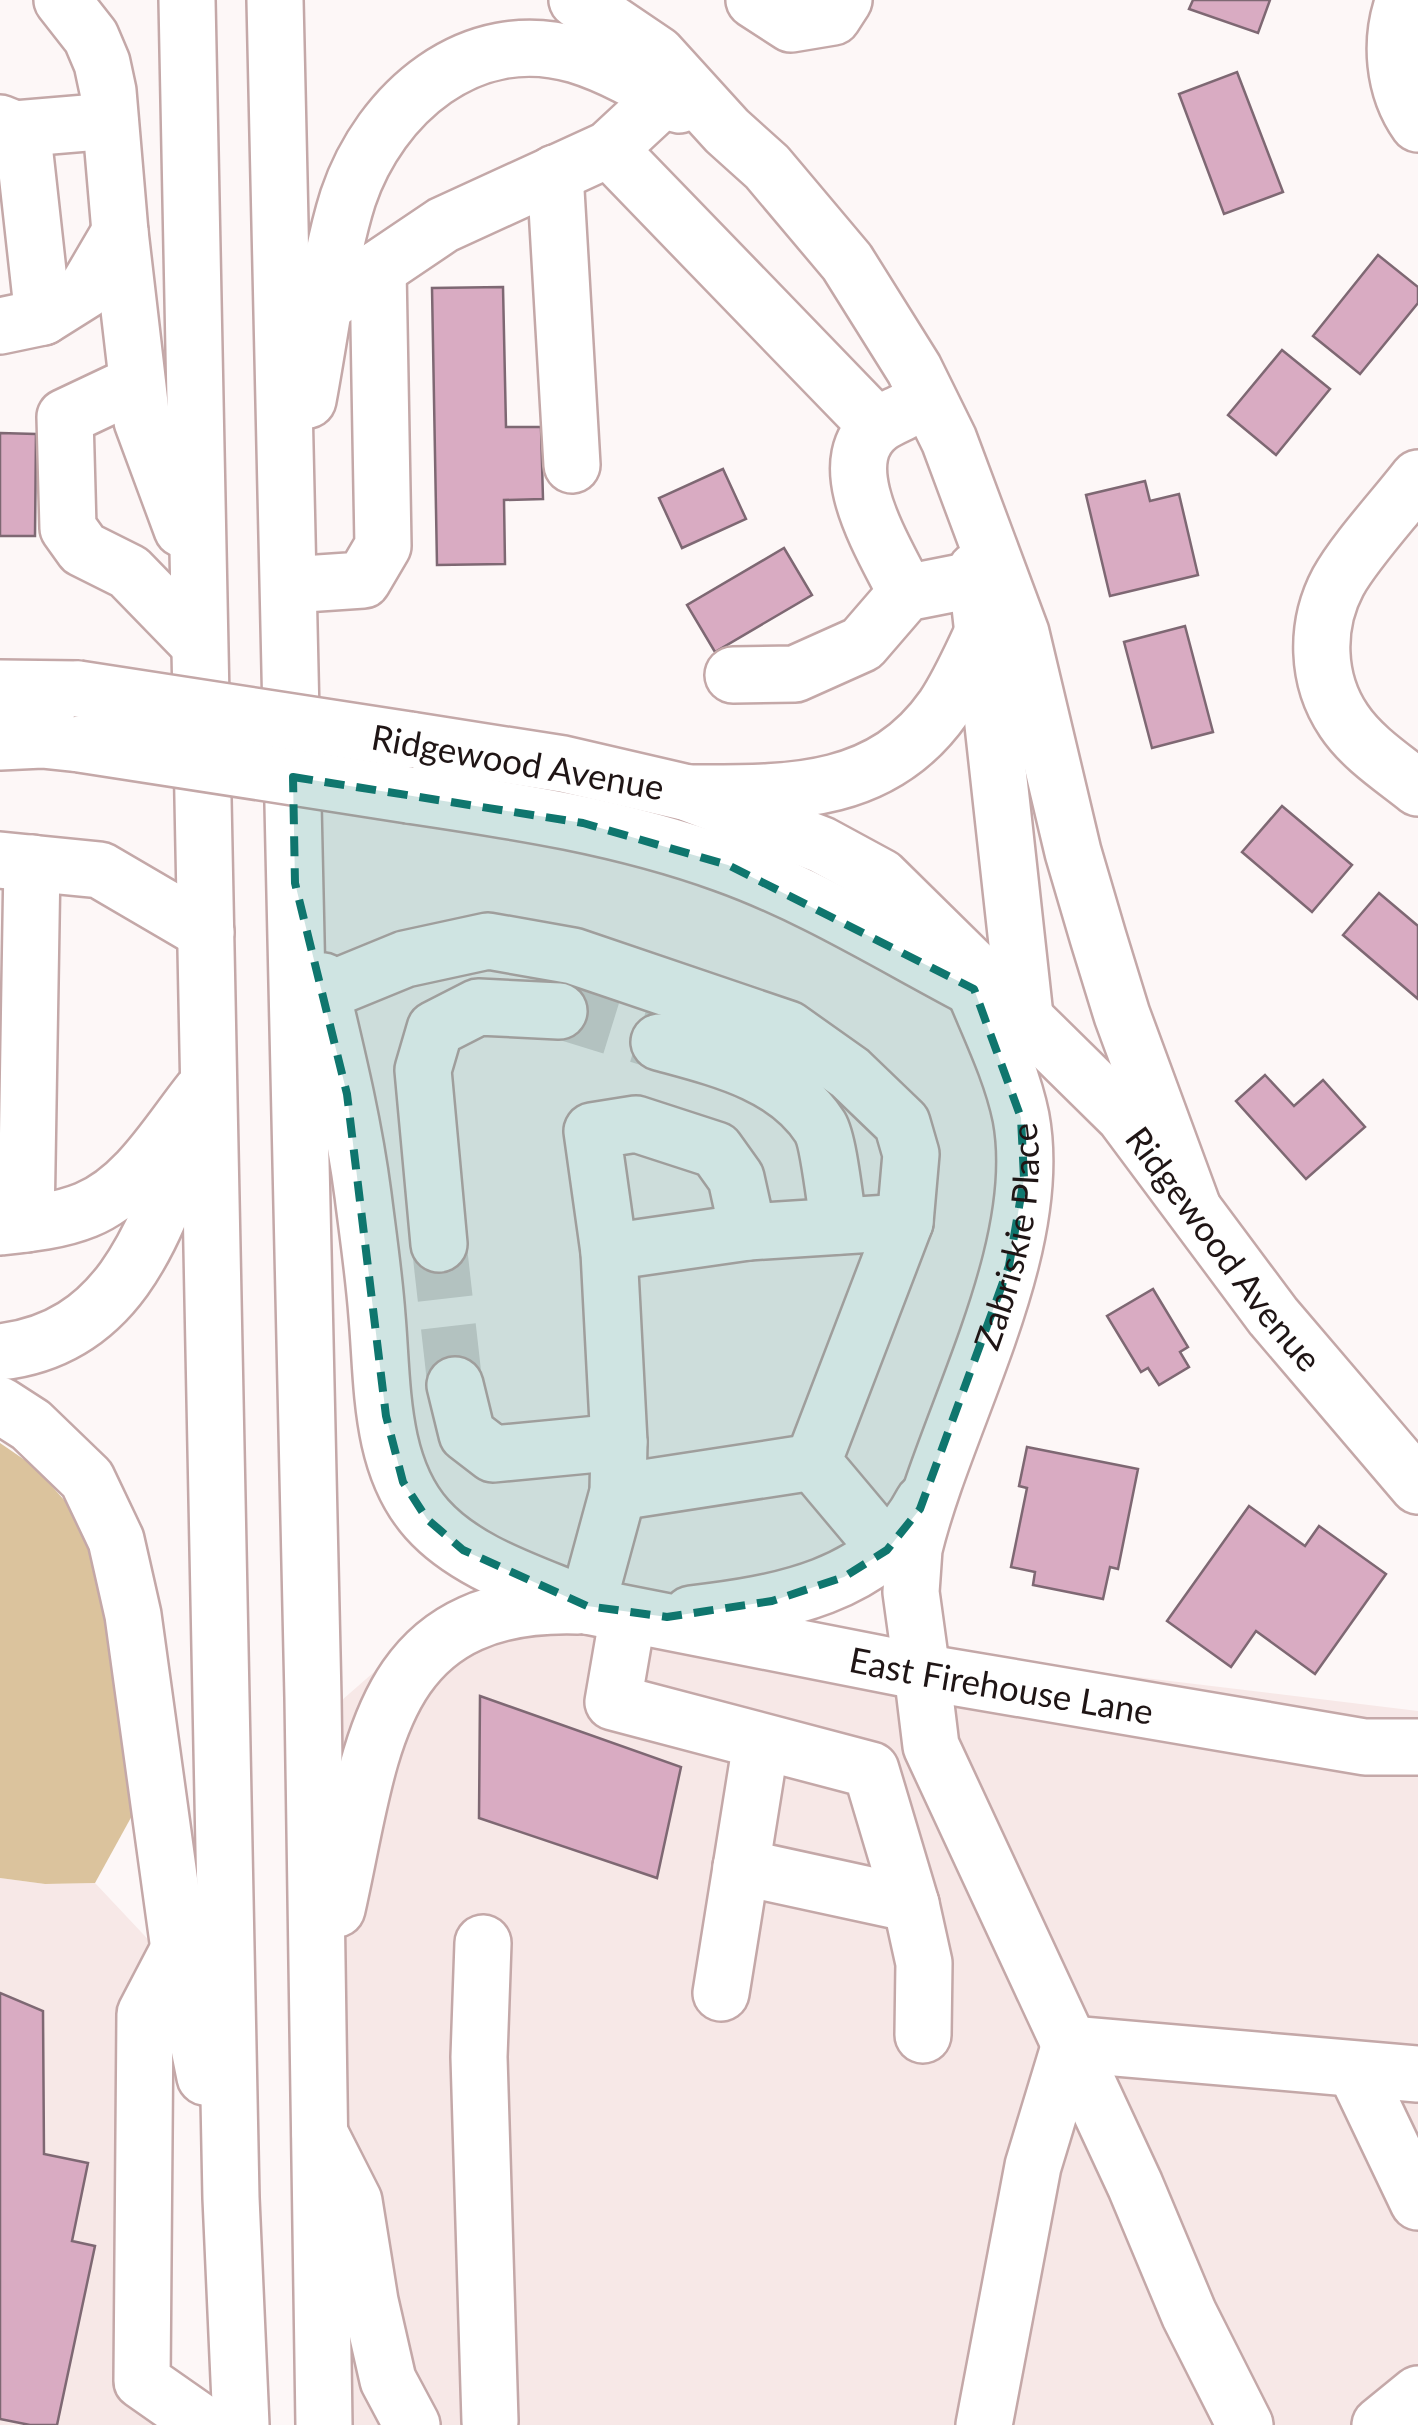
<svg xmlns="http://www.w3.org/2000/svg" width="1418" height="2425" viewBox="0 0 1418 2425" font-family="Lato,sans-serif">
	<rect width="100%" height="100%" fill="#fdf7f7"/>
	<g fill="#f7e8e7">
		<polygon points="483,1586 1120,1675 1418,1711 1418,2425 323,2425 326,1714 461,1596"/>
		<polygon points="0,1878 45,1884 95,1883 158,1950 171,2425 0,2425"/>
	</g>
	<polygon fill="#dbc39d" points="0,1443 35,1467 94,1534 139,1803 95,1883 45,1884 0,1878"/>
	<g fill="#d9abc2" stroke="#7e6873" stroke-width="2.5">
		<polygon points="1193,0 1270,0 1258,33 1189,9"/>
		<polygon points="1237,72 1283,192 1224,214 1179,94"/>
		<polygon points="1378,255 1418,287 1418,303 1360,374 1313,336"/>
		<polygon points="503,287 506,427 541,427 543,499 504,500 505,564 437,565 432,288"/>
		<polygon points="1282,350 1330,389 1276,455 1228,415"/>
		<polygon points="0,433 36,434 35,536 0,536"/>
		<polygon points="723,469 746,519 682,548 659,498"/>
		<polygon points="1145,481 1150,501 1179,494 1198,575 1110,596 1086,495"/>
		<polygon points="784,548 812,595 715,652 687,605"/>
		<polygon points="1185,626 1213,732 1152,748 1124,642"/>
		<polygon points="1282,806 1352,865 1312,912 1242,852"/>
		<polygon points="1379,893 1418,926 1418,999 1343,935"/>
		<polygon points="1265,1075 1294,1106 1323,1080 1365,1127 1306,1179 1236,1101"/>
		<polygon points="1153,1289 1188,1347 1180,1352 1189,1367 1159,1385 1148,1368 1141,1372 1107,1316"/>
		<polygon points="1027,1447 1138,1469 1118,1569 1110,1567 1103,1599 1033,1585 1035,1572 1011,1567 1027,1488 1019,1486"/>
		<polygon points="1249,1506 1305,1546 1319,1526 1386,1574 1315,1674 1256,1631 1231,1667 1167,1621"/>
		<polygon points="480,1696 681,1767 657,1878 479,1818"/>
		<polygon points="0,1993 43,2011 44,2154 88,2163 72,2241 95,2246 57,2425 30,2425 0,2419"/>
	</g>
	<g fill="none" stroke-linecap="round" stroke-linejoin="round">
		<g stroke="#dcd5d5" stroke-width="55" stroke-dasharray="55 28" stroke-linecap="butt">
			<polyline points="559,1011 659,1042"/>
			<polyline points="439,1244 455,1385"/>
		</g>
		<g stroke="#c4a8a8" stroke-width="60">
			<g id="minor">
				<polyline points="754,0 791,24 833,17 844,0"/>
				<path d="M1404,0c-15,40 -11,89 14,124"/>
				<polyline points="0,123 15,129 25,154 43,317"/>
				<polyline points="15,129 110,121"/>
				<polyline points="609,149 877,426"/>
				<polyline points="555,173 572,465"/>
				<polyline points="326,304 443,225 609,149 665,97"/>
				<polyline points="0,326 43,317 86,290 120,232"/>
				<polyline points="137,383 65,417 68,528 83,549 129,572 199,644"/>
				<path d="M1418,478c-23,30 -63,73 -80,104 -23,43 -22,98 6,139 18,27 49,47 74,67"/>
				<polyline points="289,585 363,580 383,546 378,269"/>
				<path d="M906,593c-20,-42 -78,-130 -27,-168 8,-6 19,-10 28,-15"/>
				<polyline points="733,675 795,674 862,644 906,593 977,579"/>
				<polyline points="0,860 100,870 206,932"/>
				<polyline points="322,993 405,959 488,941 573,956 788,1029 850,1073 902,1123 911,1154 905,1222 813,1462 887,1550"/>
				<path d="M659,1042c58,16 126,31 161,85 9,15 15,77 19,99"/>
				<polyline points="26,1224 32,863"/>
				<path d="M0,1227c28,-3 59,-6 86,-17 50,-20 83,-78 115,-118"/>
				<polyline points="439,1244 423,1070 435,1029 478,1007 559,1011"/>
				<polyline points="609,1252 748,1232"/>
				<polyline points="455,1385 467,1434 493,1454 619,1442"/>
				<polyline points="618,1492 813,1462"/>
				<polyline points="587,1606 618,1492 619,1442 609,1252 592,1131 636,1124 716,1150 736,1178 748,1232 905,1222"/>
				<polyline points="628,1615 613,1702 871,1770 911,1904 924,1963 923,2035"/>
				<polyline points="922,1672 931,1746 1135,2185 1189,2314 1245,2425"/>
				<polyline points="741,1867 911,1904"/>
				<polyline points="483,1943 479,2057 490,2421"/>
				<polyline points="179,1949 145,2014 142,2381 205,2425"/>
				<polyline points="721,1993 761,1743"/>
				<polyline points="1355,2070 1418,2202"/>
				<polyline points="320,2134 354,2201 370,2301 388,2380 412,2425"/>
				<polyline points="984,2425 1033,2166 1070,2044 1418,2074"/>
				<polyline points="1380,2425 1418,2394"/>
			</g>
		</g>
		<g stroke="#c4a8a8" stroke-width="60">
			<g id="major">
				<path id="s1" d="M409,740l154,24 125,29 134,52 59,32 243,239 149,200 145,170"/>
				<polyline points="0,742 42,740 80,744"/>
				<path d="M409,795c108,16 213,32 315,69 84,30 162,78 241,120"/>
				<path id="s2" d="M587,1606l335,66 443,75h53"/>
				<path d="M691,1614c86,-10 188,-27 232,-112"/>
				<path id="s3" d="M922,1672l-11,-80 3,-43c31,-129 132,-298 107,-432 -9,-44 -30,-87 -47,-128"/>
			</g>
		</g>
		<g stroke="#c4a8a8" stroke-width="60">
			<g id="highway">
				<polyline points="62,0 91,37 102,63 108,91 120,232 142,421 182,529"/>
				<polyline points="187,0 231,2198 241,2425"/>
				<polyline points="275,0 313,1698 324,2425"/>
				<polyline points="577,0 657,54 727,131 767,167 847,262 914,369 949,440 1021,633 1073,852 1098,937 1122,1015 1192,1205"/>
				<path d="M308,400c12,-63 21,-142 40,-202 32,-95 123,-174 228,-143 36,11 70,31 103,50"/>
				<polyline points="976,570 1025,1016"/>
				<polyline points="0,688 78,689"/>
				<path d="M688,793c98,0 193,4 256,-86 16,-24 27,-50 39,-75"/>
				<path d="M323,981l-1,12c16,67 32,133 41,202 5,40 11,80 14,121 6,68 2,149 50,203 40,45 107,64 160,87"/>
				<path d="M0,1352c131,-15 160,-139 200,-244"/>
				<polyline points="0,1405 31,1425 87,1479 116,1540 133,1615 179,1949 205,2077"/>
				<path d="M337,1909c35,-155 38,-309 241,-303"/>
			</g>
		</g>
		<use href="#minor" stroke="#fff" stroke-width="55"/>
		<use href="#major" stroke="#fff" stroke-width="55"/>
		<use href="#highway" stroke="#fff" stroke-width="55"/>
		<g stroke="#c4a8a8" stroke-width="60" stroke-linecap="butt">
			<g id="major-bridge">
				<polyline points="78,689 409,740"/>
				<polyline points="80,744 409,795"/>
			</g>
		</g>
		<use href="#major-bridge" stroke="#fff" stroke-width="55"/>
	</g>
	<path fill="#0f766e" fill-opacity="0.2" stroke="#0f766e" stroke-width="8" stroke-dasharray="20 12" stroke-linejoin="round" d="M293,777l290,46 145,42 246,124 47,129 3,60 -15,88 -89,243 -33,41 -43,27 -72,24 -105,16 -80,-11 -124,-56 -36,-31 -24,-37 -17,-66 -39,-322 -52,-211z"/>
	<g text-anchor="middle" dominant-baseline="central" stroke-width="10" stroke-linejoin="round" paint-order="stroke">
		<g font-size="35" fill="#1f1515" stroke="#fff">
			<text transform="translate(518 761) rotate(10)">Ridgewood Avenue</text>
			<text stroke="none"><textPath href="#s3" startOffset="452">Zabriskie Place</textPath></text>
			<text stroke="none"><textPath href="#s1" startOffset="1002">Ridgewood Avenue</textPath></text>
			<text stroke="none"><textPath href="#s2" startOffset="422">East Firehouse Lane</textPath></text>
		</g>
	</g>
</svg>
